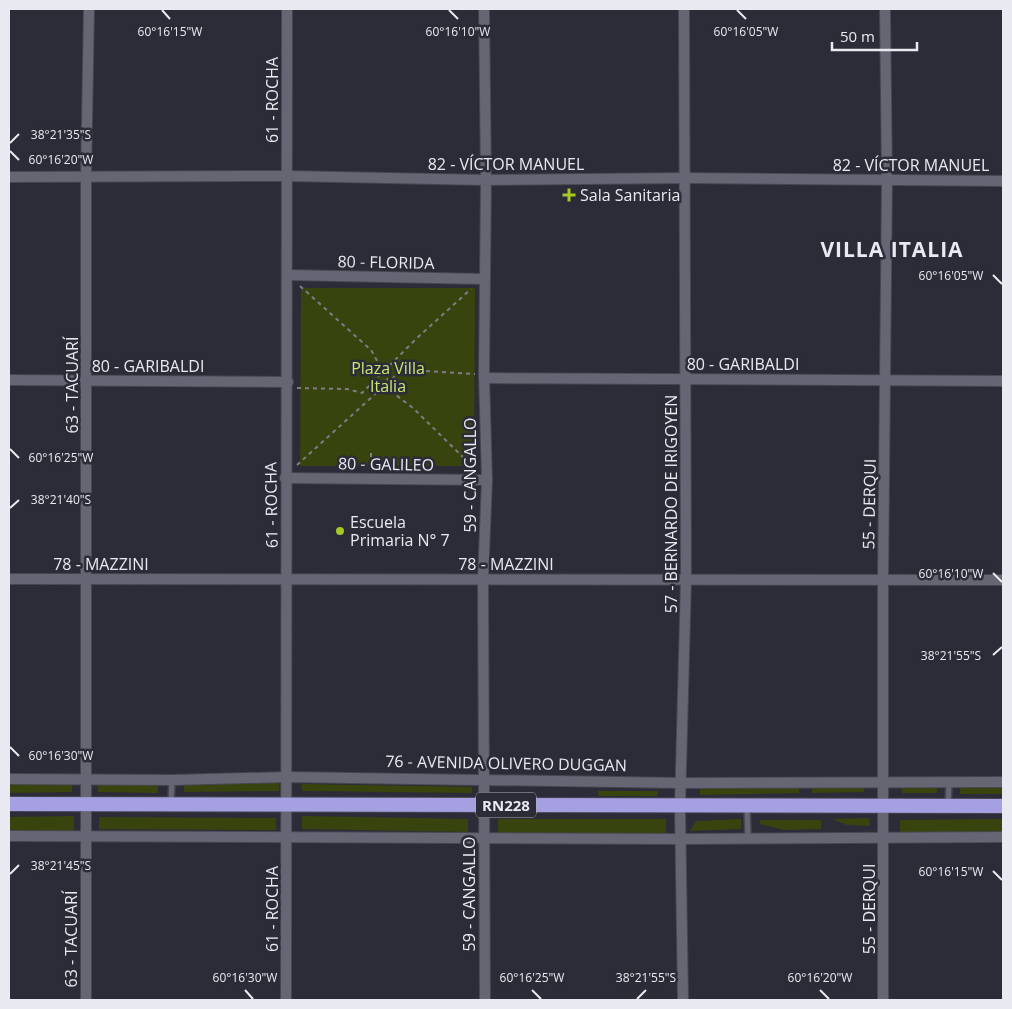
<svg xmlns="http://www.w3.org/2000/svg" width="1012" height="1009" viewBox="0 0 1012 1009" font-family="'Open Sans',sans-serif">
	<rect width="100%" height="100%" fill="#2c2c38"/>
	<g fill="#37440d">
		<polygon points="301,288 475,288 474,466 300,466"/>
		<polygon points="279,783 279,791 184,792 184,784"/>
		<polygon points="72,784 72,792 9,793 9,785"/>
		<polygon points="302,784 472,787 472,793 302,791"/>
		<polygon points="98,785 158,785 158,793 98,792"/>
		<polygon points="799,786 799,793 700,795 700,788"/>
		<rect x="902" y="786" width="35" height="7"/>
		<polygon points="812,787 864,787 864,792 812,793"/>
		<polygon points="960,787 1003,788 1003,794 960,794"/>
		<polygon points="598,791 658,791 657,796 598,796"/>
		<polygon points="74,816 74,832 9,832 9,817"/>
		<polygon points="302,816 468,819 468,832 302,829"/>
		<polygon points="99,817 276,818 276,830 99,829"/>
		<polygon points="869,818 870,826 847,825 832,819"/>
		<rect x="498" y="819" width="168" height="14"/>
		<polygon points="741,819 741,829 690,831 696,821"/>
		<polygon points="1003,819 1003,832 900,833 900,820"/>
		<polygon points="760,820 821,820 821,829 784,830 760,824"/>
	</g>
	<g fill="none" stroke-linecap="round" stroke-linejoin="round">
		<g stroke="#474751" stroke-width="8">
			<g id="service">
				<polyline points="171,803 172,780"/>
				<polyline points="948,806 949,782"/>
				<polyline points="747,807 748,838"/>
			</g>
		</g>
		<g stroke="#474751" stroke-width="12">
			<g id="minor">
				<polyline points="484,9 486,180 484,375 487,480 483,579 485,1000"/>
				<polyline points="9,177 287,176 486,180 686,178 1003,181"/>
				<polyline points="287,275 484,279"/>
				<polyline points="484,378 1003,381"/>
				<polyline points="9,380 288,382"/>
				<polyline points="285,478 487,480"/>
				<polyline points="9,579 1003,580"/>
				<polyline points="9,779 172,780 288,777 681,783 1003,782"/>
				<polyline points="9,836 681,839 1003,837"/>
				<polyline points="86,1000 86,177 89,9"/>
				<polyline points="286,1000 287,9"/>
				<polyline points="683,1000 680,807 686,579 684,9"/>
				<polyline points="883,1000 883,580 887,180 885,9"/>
			</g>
		</g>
		<g stroke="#474751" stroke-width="16">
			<polyline id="trunk" points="9,804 1003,806"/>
		</g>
		<g stroke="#7d7d87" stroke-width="2" stroke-dasharray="4 4" stroke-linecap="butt">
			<polyline points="300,286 371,350 389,382"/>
			<polyline points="384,386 413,408 474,468"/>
			<polyline points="297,388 347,389 362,393 417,338 471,289"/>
			<polyline points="371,453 371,468"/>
			<polyline points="297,465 405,367 413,366 424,371 475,374"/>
			<polyline points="402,469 402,453"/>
		</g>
		<use href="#service" stroke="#666573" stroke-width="5"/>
		<use href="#minor" stroke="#666573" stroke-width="10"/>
		<use href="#trunk" stroke="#a4a0e2" stroke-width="14"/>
	</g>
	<path fill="none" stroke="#e9e9f1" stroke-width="2" d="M162,10l8,9M449,10l9,9M737,10l9,9M10,143l9,-9M10,151l9,9M993,275l9,9M10,449l9,9M10,508l9,-8M993,573l9,9M993,655l9,-8M10,747l9,9M993,871l9,9M10,874l9,-9M245,990l8,9M532,990l9,9M820,990l9,9M637,999l9,-9"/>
	<g fill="#a5c824" stroke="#2c2c38" stroke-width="2">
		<path d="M566.5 187.5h5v5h5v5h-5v5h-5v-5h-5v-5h5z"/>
		<circle cx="340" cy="531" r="5"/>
	</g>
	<g text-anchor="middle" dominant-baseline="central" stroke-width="5" stroke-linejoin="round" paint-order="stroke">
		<rect fill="#2c2c38" stroke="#b0b0ba" stroke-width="1" x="476" y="792.5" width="60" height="25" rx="4"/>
		<g font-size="15" font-weight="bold" fill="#e9e9f1">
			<text x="506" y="805">RN228</text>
		</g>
		<g font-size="16" fill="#e9e9f1" stroke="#2c2c38">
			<text transform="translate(272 100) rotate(-90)">61 - ROCHA</text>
			<text x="506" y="164">82 - VÍCTOR MANUEL</text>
			<text x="911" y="165">82 - VÍCTOR MANUEL</text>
			<text transform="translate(386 262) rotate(1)">80 - FLORIDA</text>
			<text x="743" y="364">80 - GARIBALDI</text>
			<text x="148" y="366">80 - GARIBALDI</text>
			<text transform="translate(72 385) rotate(-90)">63 - TACUARÍ</text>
			<text transform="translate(386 464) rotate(1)">80 - GALILEO</text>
			<text transform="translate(470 475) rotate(-90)">59 - CANGALLO</text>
			<text transform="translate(671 504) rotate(-90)">57 - BERNARDO DE IRIGOYEN</text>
			<text transform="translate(869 504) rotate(-89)">55 - DERQUI</text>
			<text transform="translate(271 505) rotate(-91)">61 - ROCHA</text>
			<text x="101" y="564">78 - MAZZINI</text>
			<text x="506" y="564">78 - MAZZINI</text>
			<text transform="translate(506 763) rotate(1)">76 - AVENIDA OLIVERO DUGGAN</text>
			<text transform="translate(469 894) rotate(-90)">59 - CANGALLO</text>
			<text transform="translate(272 909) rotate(-90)">61 - ROCHA</text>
			<text transform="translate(869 909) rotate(-90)">55 - DERQUI</text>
			<text transform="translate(71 939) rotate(-90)">63 - TACUARÍ</text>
		</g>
		<g font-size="16" fill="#e9e9f1" stroke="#2c2c38" text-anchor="start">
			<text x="580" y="195">Sala Sanitaria</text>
			<text x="350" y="522">Escuela<tspan x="350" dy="18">Primaria N° 7</tspan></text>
		</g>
		<g font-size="16" fill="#c8e872" stroke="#2c2c38">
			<text x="388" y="368">Plaza Villa<tspan x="388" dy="18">Italia</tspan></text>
		</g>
		<g font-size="21" font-weight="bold" letter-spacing="1" fill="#e9e9f1" stroke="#2c2c38">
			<text x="892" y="249">VILLA ITALIA</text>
		</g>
	</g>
	<g font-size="12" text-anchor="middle" fill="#e9e9f1" stroke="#2c2c38" stroke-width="5" stroke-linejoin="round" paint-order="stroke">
		<text x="170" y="36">60°16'15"W</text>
		<text x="458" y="36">60°16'10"W</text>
		<text x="746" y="36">60°16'05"W</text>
		<text x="61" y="139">38°21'35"S</text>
		<text x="61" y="164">60°16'20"W</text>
		<text x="951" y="280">60°16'05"W</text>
		<text x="61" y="462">60°16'25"W</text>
		<text x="61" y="504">38°21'40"S</text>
		<text x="951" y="578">60°16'10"W</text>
		<text x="951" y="660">38°21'55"S</text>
		<text x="61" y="760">60°16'30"W</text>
		<text x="61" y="870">38°21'45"S</text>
		<text x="951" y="876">60°16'15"W</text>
		<text x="245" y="982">60°16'30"W</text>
		<text x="532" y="982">60°16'25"W</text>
		<text x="820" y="982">60°16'20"W</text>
		<text x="646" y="982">38°21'55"S</text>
	</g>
	<rect width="1012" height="1009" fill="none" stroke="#e9e9f1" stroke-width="20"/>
	<path d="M832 42v8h85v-8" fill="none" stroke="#e9e9f1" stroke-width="2.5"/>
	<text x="840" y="42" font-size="15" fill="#e9e9f1" stroke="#2c2c38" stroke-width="4" paint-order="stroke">50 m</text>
</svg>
